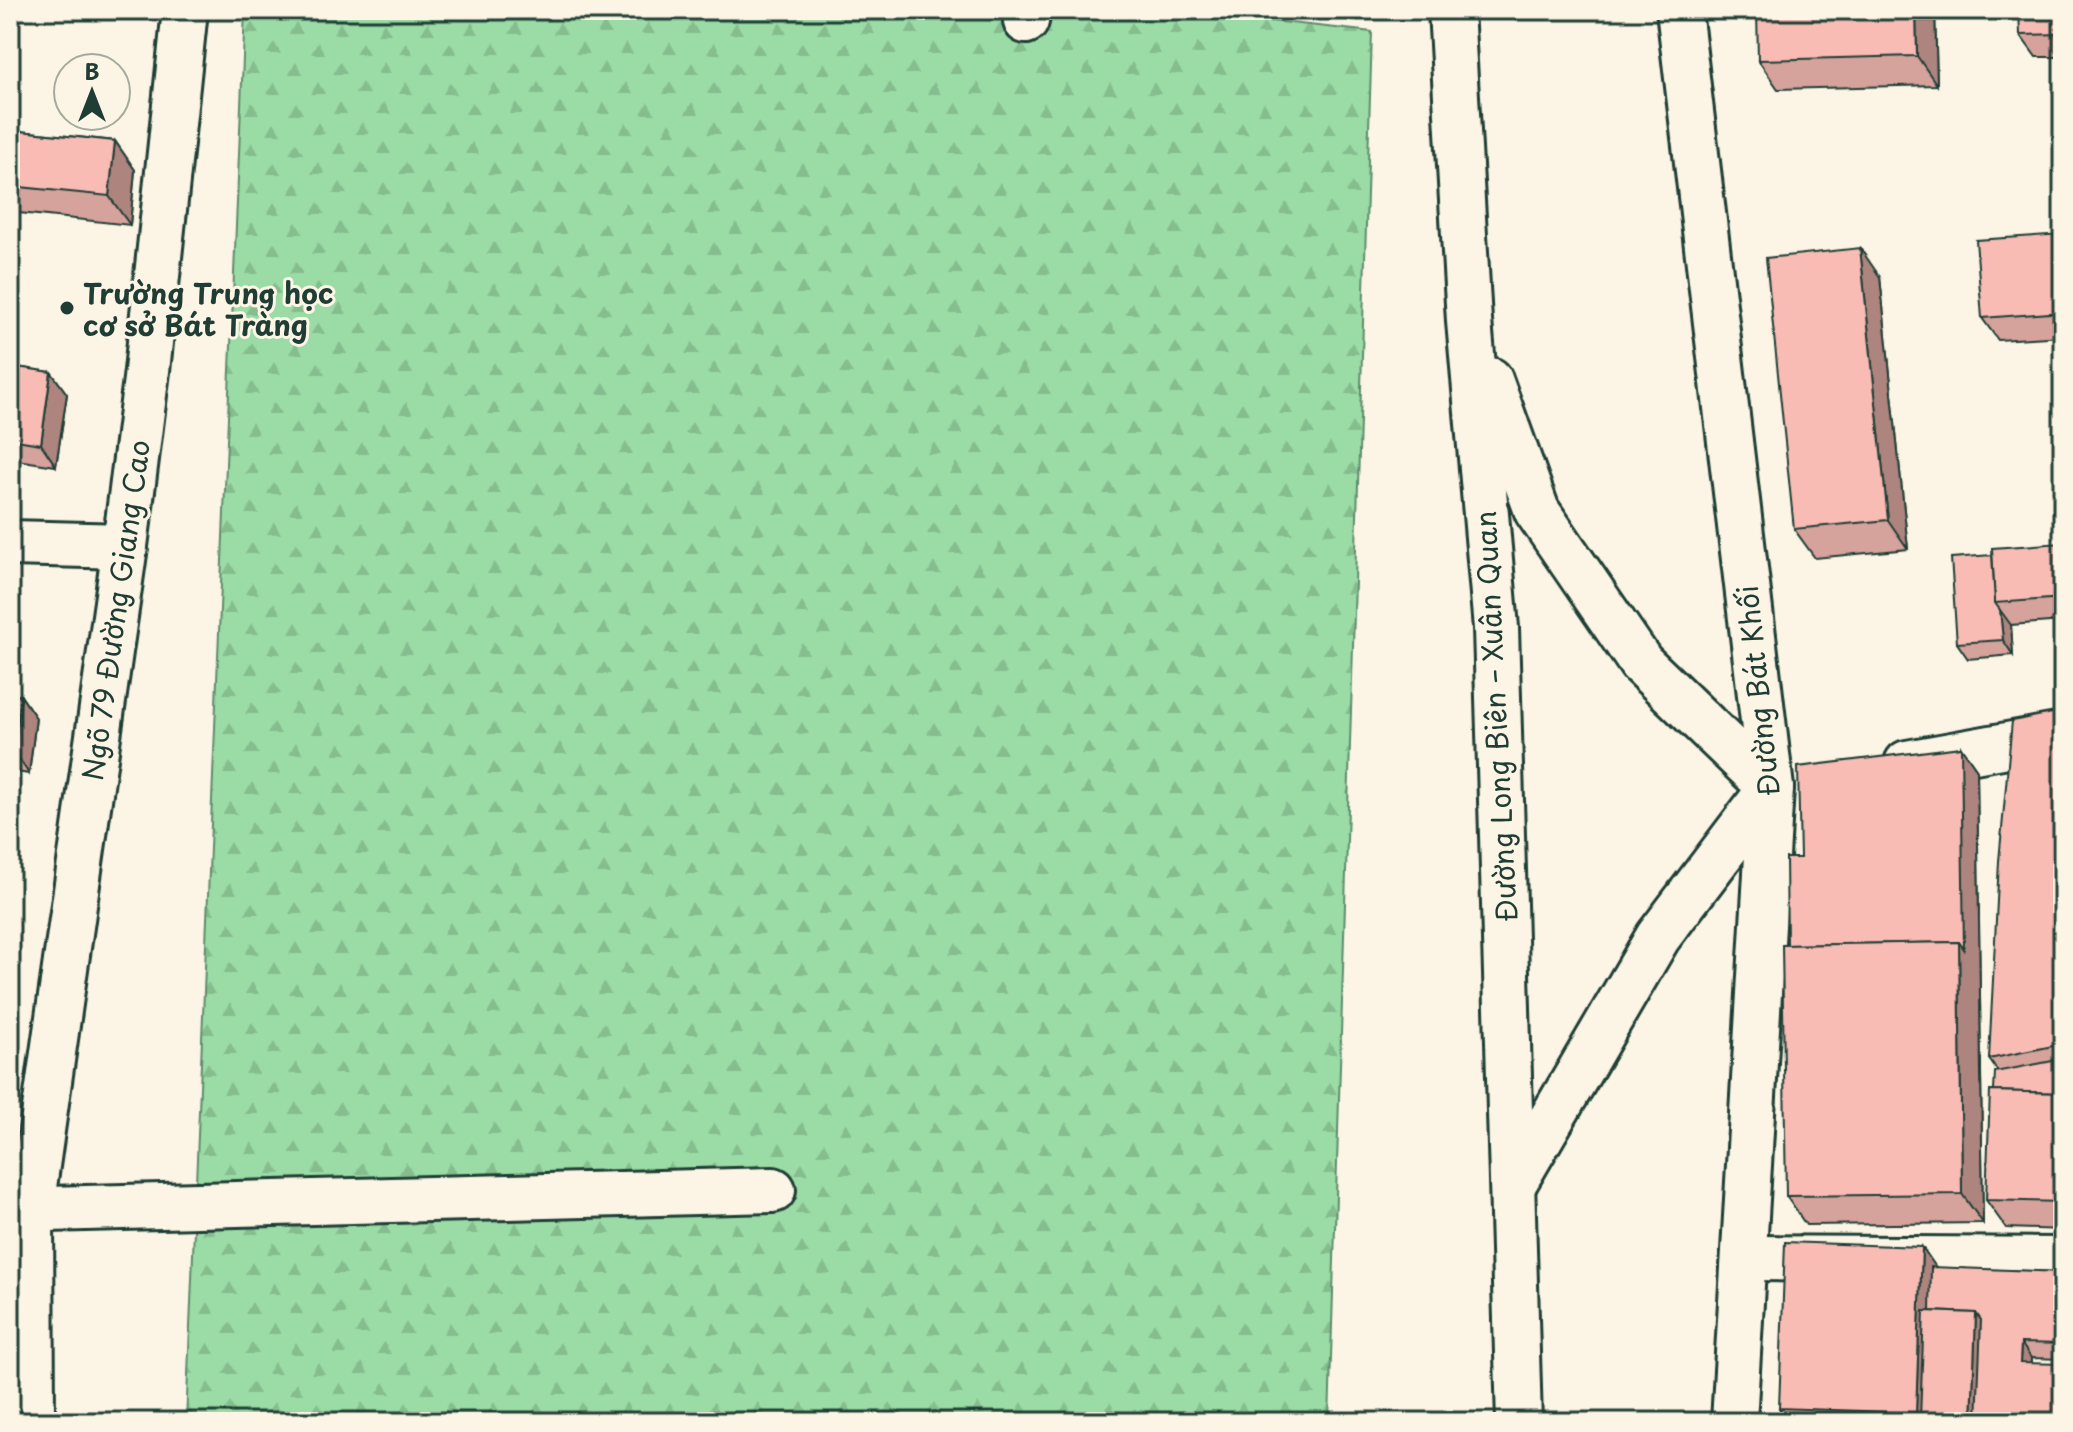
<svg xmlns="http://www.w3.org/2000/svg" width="2073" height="1432" viewBox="0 0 2073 1432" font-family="'Playpen Sans',sans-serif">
	<defs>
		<pattern id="forest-firs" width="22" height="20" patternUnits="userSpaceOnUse" patternTransform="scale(2)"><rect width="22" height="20" fill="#9bdba5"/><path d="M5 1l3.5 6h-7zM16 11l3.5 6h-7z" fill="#85bd8f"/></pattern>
	</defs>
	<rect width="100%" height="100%" fill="#fcf5e5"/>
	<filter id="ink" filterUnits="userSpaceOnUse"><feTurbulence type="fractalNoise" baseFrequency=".0125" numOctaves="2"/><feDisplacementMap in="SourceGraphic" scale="16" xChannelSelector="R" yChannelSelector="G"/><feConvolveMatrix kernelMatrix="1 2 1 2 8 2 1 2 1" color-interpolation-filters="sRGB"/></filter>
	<g filter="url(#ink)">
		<polygon fill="url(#forest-firs)" stroke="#5d8c6c" stroke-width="2" points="245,10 1171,10 1372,32 1329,1422 186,1422"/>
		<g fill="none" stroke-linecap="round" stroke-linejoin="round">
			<g stroke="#1f3d34" stroke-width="50">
				<g id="minor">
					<polyline points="1679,10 1771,788 1734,1422"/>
					<polyline points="1026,21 1028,10"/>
					<polyline points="10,543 125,546"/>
					<polyline points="1907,763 2063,735"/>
					<polyline points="10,1210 773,1190"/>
					<polyline points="1745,1258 2063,1260"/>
					<polyline points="32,1422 31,1208 125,546 147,371 185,10"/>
				</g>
			</g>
			<g stroke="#1f3d34" stroke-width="50">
				<g id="major">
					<polyline points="1451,10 1469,321 1496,628 1519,1422"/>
					<polyline points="1490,380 1537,511 1641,663 1771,788 1658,937 1513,1185"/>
				</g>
			</g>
			<use href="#minor" stroke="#fcf5e5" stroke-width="44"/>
			<use href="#major" stroke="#fcf5e5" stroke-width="44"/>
		</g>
		<g fill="#d5a29c" stroke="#1f3d34" stroke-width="2">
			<polygon points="1301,10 1328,10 1327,13"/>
			<polygon points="1935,10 1937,85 1778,89 1758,60"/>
			<polygon points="2063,10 2063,57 2036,57 2020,35"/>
			<polygon points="10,130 115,141 135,170 130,225 10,212"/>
			<polygon points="2063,234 2063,336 1998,340 1982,318"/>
			<polygon points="1880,277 1908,549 1815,558 1794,529"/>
			<polygon points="10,366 51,372 67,394 56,466 10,459"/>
			<polygon points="2063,543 2063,621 2011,625 2013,655 1968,659 1957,643 1992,555"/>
			<polygon points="10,694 21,696 36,718 29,774 10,771"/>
			<polygon points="2063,711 2063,1230 2006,1228 1986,1200 1998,1072 1989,1059"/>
			<polygon points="1961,747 1977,770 1983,1223 1806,1225 1786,1196 1787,945"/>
			<polygon points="1922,1247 1936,1268 2063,1272 2063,1359 2031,1358 2031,1363 2063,1422 1789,1422 1779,1408"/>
		</g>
		<g fill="#ae847f" stroke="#1f3d34" stroke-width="2">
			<polygon points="1916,10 1935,10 1937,85 1917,56"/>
			<polygon points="115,141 135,170 130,225 109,196"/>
			<polygon points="1860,248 1880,277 1908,549 1888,520"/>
			<polygon points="51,372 67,394 56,466 41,444"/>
			<polygon points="2000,610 2011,625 2013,655 2003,640"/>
			<polygon points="21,696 36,718 29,774 14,751"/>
			<polygon points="1961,747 1977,770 1983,1223 1962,1194 1959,942"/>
			<polygon points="1922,1247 1942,1276 1920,1419 1916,1413"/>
			<polygon points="1976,1313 1992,1335 1988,1422 1972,1421"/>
			<polygon points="2021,1343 2031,1358 2030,1378 2020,1363"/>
		</g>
		<g fill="#f8bcb5" stroke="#1f3d34" stroke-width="2">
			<polygon points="1757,10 1916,10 1917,56 1758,60"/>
			<polygon points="2019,10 2063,10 2063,34 2020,35"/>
			<polygon points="10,130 115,141 109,196 10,186"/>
			<polygon points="2063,234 2063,312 1982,318 1976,240"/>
			<polygon points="1860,248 1888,520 1794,529 1766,258"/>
			<polygon points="10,366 51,372 41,444 10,439"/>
			<polygon points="2063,543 2063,598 1995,603 1992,548"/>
			<polygon points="1992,555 1995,603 2000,610 2003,640 1957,643 1951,558"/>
			<polygon points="10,694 21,696 14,751 10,751"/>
			<polygon points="2063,711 2063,1044 1989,1059 1999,861 2012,721"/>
			<polygon points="1961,747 1964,949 1959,942 1787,945 1786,858 1800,858 1798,767"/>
			<polygon points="1959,942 1962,1194 1786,1196 1782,945"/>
			<polygon points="2063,1059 2063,1093 1994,1091 1995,1072"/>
			<polygon points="1990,1091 2063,1093 2063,1202 1986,1200"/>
			<polygon points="1785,1242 1922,1247 1916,1413 1779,1408"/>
			<polygon points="1931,1267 2063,1272 2063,1344 2021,1343 2020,1363 2063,1364 2063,1422 1977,1422 1981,1320 1976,1313 1930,1311"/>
			<polygon points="1924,1311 1976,1313 1972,1421 1920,1419"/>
		</g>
	</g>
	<circle fill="#1f3d34" stroke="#fcf5e5" stroke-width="3" cx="67" cy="308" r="8"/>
	<g text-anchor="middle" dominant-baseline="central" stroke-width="6" stroke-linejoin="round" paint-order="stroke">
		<g font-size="28" font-weight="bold" fill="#1f3d34" stroke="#fcf5e5" text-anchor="start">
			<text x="83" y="292">Trường Trung học<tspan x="83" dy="32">cơ sở Bát Tràng</tspan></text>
		</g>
		<g font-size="28" fill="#1f3d34" stroke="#fcf5e5">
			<text transform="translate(115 610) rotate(-82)">Ngõ 79 Đường Giang Cao</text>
			<text transform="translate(1757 691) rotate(-96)">Đường Bát Khối</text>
			<text transform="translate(1495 716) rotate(-93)">Đường Long Biên – Xuân Quan</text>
		</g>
	</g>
	<rect width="2073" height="1432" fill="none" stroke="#fcf5e5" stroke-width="40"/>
	<rect x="20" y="20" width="2033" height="1392" fill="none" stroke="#1f3d34" stroke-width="3" filter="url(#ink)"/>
	<g transform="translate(92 92)"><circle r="38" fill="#fcf5e5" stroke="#a4ab9e" stroke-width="2"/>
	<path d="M0-6L14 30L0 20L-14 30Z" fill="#1f3d34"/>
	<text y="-12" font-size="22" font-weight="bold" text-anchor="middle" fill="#1f3d34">B</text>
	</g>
</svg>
